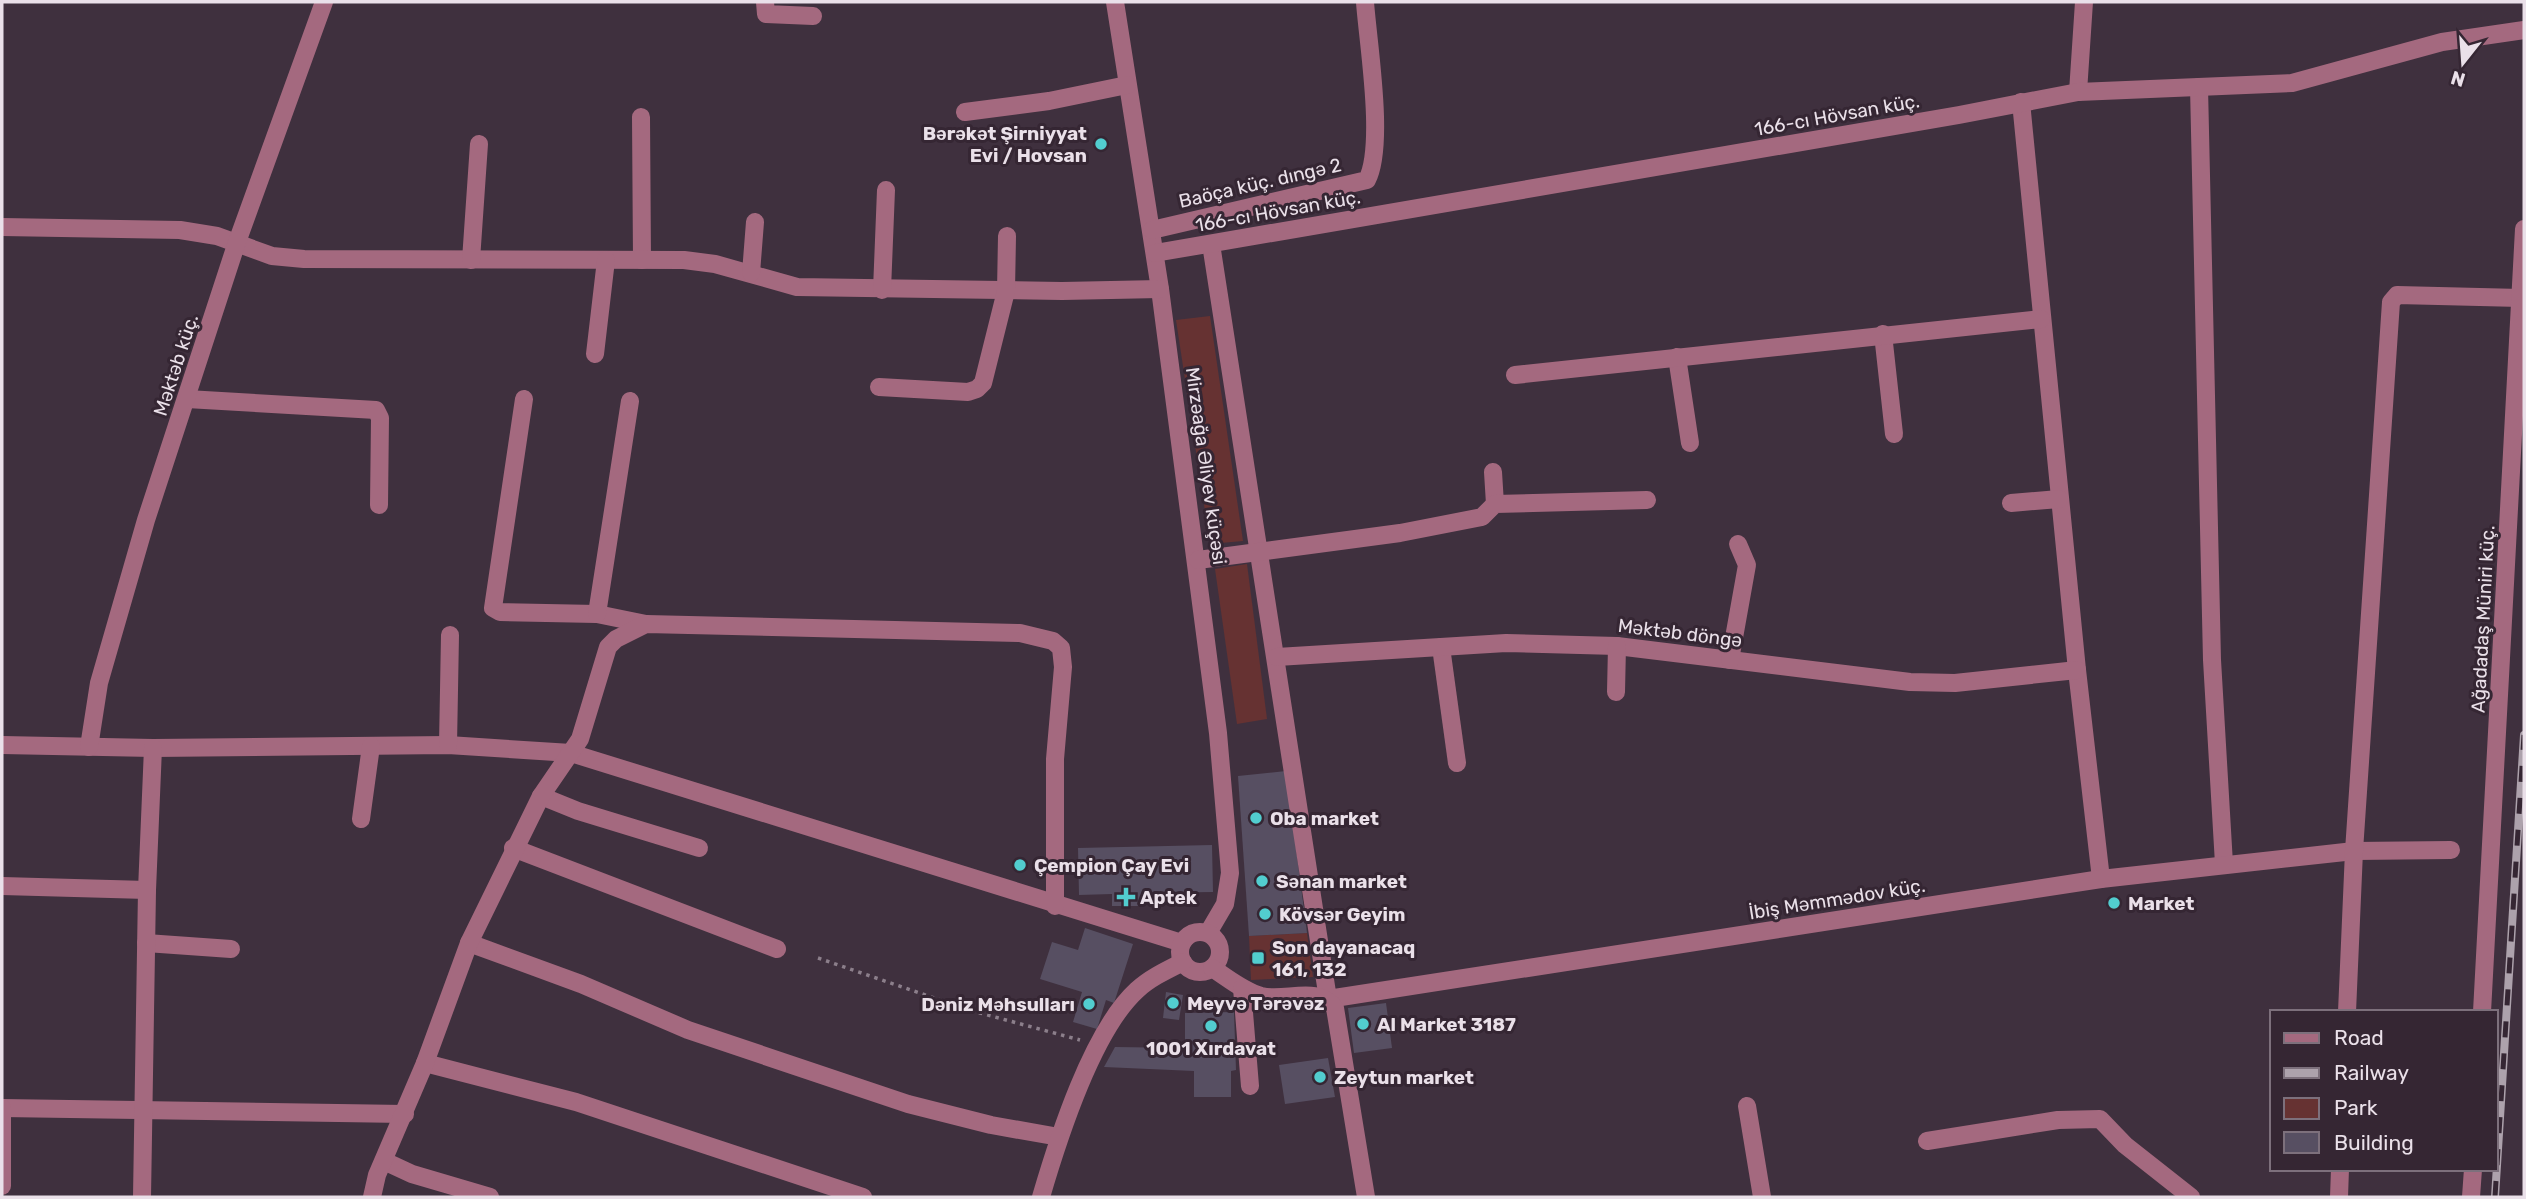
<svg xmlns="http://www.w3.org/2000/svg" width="2526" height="1199" viewBox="0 0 2526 1199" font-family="Rubik,sans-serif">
	<rect width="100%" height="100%" fill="#3f303e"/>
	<g fill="#663232">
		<polygon points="1210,316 1243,541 1210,544 1176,320"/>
		<polygon points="1247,564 1267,719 1237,724 1215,569"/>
		<polygon points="1307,933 1313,977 1251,980 1249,936"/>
	</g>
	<g fill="#574f62">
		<polygon points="1286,771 1307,933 1249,936 1238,776"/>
		<polygon points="1212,845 1213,892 1142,893 1142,906 1112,906 1112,894 1079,895 1078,848"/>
		<polygon points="1085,928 1133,944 1114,1003 1106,1000 1097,1029 1073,1022 1082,992 1040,979 1052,942 1078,950"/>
		<polygon points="1166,992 1183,995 1179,1020 1163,1018"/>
		<polygon points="1386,1003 1392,1048 1354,1053 1348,1008"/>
		<polygon points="1234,1012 1236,1070 1231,1071 1231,1097 1194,1097 1194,1071 1104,1067 1115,1047 1185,1048 1185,1013"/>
		<polygon points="1328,1058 1335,1097 1285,1104 1279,1065"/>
	</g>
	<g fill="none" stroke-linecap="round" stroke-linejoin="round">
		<polyline stroke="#8c7f8b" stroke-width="3.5" stroke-dasharray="3.5 5" stroke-linecap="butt" points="818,958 969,1010 1080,1040"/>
		<g stroke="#a4697f" stroke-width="18">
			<polyline points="765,2 766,14 813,16"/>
			<polyline points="1115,2 1160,289 1218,733 1230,873 1225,904 1208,933"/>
			<polyline points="2199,87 2212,660 2224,864"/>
			<polyline points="2078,92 2084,2"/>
			<polyline points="2021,102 2077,670 2101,879"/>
			<polyline points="965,112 1049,101 1127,85"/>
			<polyline points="641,117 642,260"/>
			<polyline points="2,227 180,230 217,236 272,256 304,259 684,260 715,264 797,287 1062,291 1160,289"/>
			<path d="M1152,230l215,-50c18,-35 1,-136 -2,-178"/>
			<polyline points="1211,244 1328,999 2101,879 2354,851 2451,850"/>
			<polyline points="1155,253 1959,115 2078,92 2292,83 2442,42 2524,30"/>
			<polyline points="471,260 479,144"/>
			<polyline points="751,273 755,222"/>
			<polyline points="882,290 886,190"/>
			<polyline points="1883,334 1894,434"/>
			<polyline points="595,354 606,260"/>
			<polyline points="1677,357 1690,443"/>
			<polyline points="1515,375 2041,319"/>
			<polyline points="879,387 968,392 977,389 983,383 1006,291 1007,236"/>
			<polyline points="187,399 376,410 380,418 379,505"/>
			<polyline points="524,399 493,608 500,612 597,614 646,624"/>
			<polyline points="1493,472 1495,504"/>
			<polyline points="2011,503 2059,499"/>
			<polyline points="1198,560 1400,533 1482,517 1495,504 1647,500"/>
			<polyline points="597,614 630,401"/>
			<polyline points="1441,647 1457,763"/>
			<polyline points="1277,657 1506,643 1617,646 1910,682 1955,683 2077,670"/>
			<polyline points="1730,660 1747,565 1738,544"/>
			<polyline points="1616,692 1617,646"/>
			<polyline points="2,745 153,748 448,745 571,753 1182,943"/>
			<polyline points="448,745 450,635"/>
			<polyline points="89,747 99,683 146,520 236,245 324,2"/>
			<polyline points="541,796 578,811 699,848"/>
			<polyline points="361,819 371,746"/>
			<polyline points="513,848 777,949"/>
			<polyline points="2,886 147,890"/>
			<circle cx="1200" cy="952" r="20"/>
			<polyline points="146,943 231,949"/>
			<polyline points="469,943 581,984 688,1030 908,1104 991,1125 1059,1137"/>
			<path d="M1212,968c16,10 31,23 49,28 24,6 57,-11 74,12l31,189"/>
			<polyline points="1242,988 1250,1086"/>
			<polyline points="2347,1012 2354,851 2391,302 2397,295 2521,298"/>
			<polyline points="2482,1012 2524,229"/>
			<polyline points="425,1063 576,1102 863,1197"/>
			<polyline points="1747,1106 1762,1197"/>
			<polyline points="2,1108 405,1114"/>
			<polyline points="1927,1141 2058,1120 2100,1119 2125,1145 2191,1197"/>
			<polyline points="384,1161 412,1174 490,1197"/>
			<polyline points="2,1186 2,1108"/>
			<polyline points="142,1197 147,890 153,748"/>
			<polyline points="372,1197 377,1175 425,1063 469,943 541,796 580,739 608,647 616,639 646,624 1020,633 1053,641 1061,648 1063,667 1055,759 1055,906"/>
			<path d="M1041,1197c17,-58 51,-166 96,-207 13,-12 30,-20 46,-28"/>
			<polyline points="2339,1197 2340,1169"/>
			<polyline points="2471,1197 2473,1169"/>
		</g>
		<g stroke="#ada2ac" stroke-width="8">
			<polyline id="rail" points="2495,1197 2524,735"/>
		</g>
		<use href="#rail" stroke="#352633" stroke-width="5" stroke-dasharray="16" stroke-linecap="butt"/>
	</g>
	<g fill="#52cdcf" stroke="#352633" stroke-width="2.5">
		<circle cx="1101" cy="144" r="7"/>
		<circle cx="1256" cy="818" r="7"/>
		<circle cx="1020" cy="865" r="7"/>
		<circle cx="1262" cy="881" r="7"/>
		<path d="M1122.5 886.5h7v7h7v7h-7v7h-7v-7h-7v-7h7z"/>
		<circle cx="2114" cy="903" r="7"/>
		<circle cx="1265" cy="914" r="7"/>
		<rect x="1251" y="951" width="14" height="14" rx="3.5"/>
		<circle cx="1173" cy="1003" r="7"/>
		<circle cx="1089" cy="1004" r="7"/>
		<circle cx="1363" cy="1024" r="7"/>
		<circle cx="1211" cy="1026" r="7"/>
		<circle cx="1320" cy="1077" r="7"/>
	</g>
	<g text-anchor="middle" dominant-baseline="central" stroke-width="6" stroke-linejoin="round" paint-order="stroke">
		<g font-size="19" fill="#eae0e9" stroke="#352633">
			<text transform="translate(1837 115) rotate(-10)">166-cı Hövsan küç.</text>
			<text transform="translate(1260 183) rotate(-13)">Baöça küç. dıngə 2</text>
			<text transform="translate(1278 211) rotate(-10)">166-cı Hövsan küç.</text>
			<text transform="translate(176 365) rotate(-72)">Məktəb küç.</text>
			<text transform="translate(1206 466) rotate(82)">Mirzəağa Əliyev küçəsi</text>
			<text transform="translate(2483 619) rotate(-87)">Ağadadaş Müniri küç.</text>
			<text transform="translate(1680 633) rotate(7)">Məktəb döngə</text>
			<text transform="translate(1837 899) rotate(-9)">İbiş Məmmədov küç.</text>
		</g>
		<g font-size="19" font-weight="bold" fill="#eae0e9" stroke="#352633" text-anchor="start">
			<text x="1087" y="133" text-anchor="end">Bərəkət Şirniyyat<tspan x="1087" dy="22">Evi / Hovsan</tspan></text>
			<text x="1270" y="818">Oba market</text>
			<text x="1034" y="865">Çempion Çay Evi</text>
			<text x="1276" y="881">Sənan market</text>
			<text x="1140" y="897">Aptek</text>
			<text x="2128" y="903">Market</text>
			<text x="1279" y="914">Kövsər Geyim</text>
			<text x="1272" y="947">Son dayanacaq<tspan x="1272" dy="22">161, 132</tspan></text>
			<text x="1187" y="1003">Meyvə Tərəvəz</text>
			<text x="1075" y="1004" text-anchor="end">Dəniz Məhsulları</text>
			<text x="1377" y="1024">Al Market 3187</text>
			<text x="1211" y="1048" text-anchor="middle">1001 Xırdavat</text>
			<text x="1334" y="1077">Zeytun market</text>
		</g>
	</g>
	<rect width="2526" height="1199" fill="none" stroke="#eae0e9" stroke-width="7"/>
	<rect x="2270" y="1010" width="228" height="161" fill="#352633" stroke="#7d707c" stroke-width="2"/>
	<rect x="2284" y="1033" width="35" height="10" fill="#a4697f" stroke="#7d707c" stroke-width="2"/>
	<text x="2334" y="1045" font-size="21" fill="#eae0e9">Road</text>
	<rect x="2284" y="1068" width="35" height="10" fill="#ada2ac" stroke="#7d707c" stroke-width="2"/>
	<text x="2334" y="1080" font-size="21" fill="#eae0e9">Railway</text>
	<rect x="2284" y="1098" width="35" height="21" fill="#663232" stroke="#7d707c" stroke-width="2"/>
	<text x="2334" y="1115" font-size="21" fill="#eae0e9">Park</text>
	<rect x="2284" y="1132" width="35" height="21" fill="#574f62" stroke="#7d707c" stroke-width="2"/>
	<text x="2334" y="1150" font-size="21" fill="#eae0e9">Building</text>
	<g transform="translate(2463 63) rotate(197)" stroke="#352633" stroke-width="5" paint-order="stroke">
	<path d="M0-5L12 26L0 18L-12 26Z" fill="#eae0e9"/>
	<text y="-10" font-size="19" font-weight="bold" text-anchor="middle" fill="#eae0e9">N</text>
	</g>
</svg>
